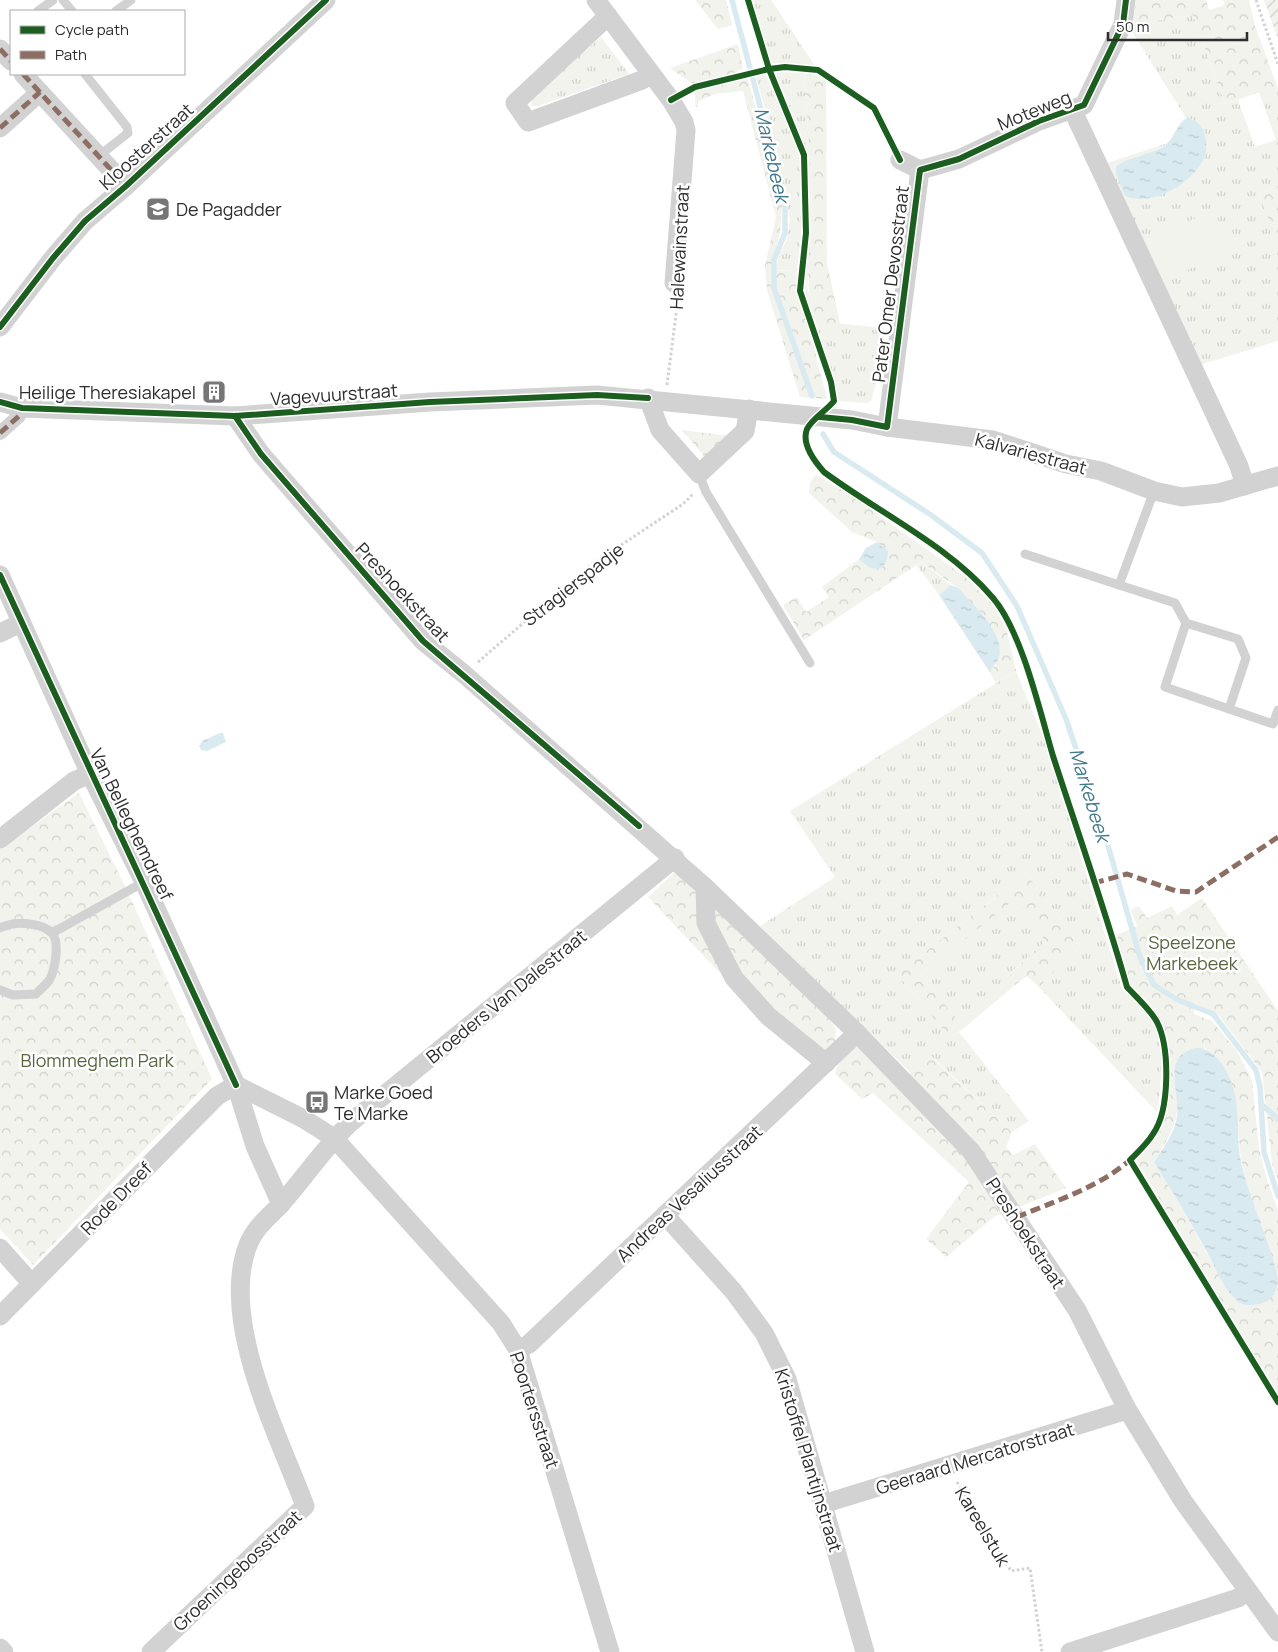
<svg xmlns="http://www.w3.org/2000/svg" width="1278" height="1652" viewBox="0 0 1278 1652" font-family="Manrope,sans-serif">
	<defs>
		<pattern id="grass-tufts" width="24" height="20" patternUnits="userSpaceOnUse" patternTransform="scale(1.25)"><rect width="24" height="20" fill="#f1f3ec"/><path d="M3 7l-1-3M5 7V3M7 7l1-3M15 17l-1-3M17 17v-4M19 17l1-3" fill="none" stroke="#cfd1cb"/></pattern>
		<pattern id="forest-crowns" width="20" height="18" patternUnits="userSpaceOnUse" patternTransform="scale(1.25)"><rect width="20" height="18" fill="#f1f3ec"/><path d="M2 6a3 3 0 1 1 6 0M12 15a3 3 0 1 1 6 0" fill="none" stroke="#cfd1cb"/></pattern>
		<pattern id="garden-furrows" width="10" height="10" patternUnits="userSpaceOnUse" patternTransform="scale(1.25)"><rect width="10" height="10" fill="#f1f3ec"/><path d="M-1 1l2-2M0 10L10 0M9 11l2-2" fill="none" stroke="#cfd1cb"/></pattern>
		<pattern id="water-ripples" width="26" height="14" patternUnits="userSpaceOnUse" patternTransform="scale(1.25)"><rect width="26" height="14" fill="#d9ebf0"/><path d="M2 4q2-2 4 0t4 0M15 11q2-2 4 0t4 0" fill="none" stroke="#bbcace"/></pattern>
	</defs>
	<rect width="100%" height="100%" fill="#fff"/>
	<g fill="url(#grass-tufts)">
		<polygon points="752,0 771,0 815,66 771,63"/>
		<path d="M1193,15l32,89 13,-4 17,47 21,-7 -17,-48 18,-6 1,2v98l-20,8 12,26 1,16 7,21v84l-78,24 -38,-84 52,-70 -70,30 -37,-78 61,-20 -18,11 -33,12 8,30c25,11 62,-11 76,-32 7,-9 6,-19 4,-30 -2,-10 -10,-14 -19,-16l-55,-88 2,-6z"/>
		<polygon points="601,37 629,74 538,106 532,106 531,100 538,91"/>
		<polygon points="774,72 804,73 811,166 812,227 807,287 817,321 884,328 877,380 871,401 867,403 839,401 827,360 805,297 809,233 807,153"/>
		<polygon points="765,74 794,139 800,161 801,235 797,271 776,270 779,255 787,239 790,219 773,136 756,77"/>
		<polygon points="921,562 951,585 939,595 917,566"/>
		<path d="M1016,671l29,71 77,247c10,11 24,21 32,34 11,21 7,66 3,89l-118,-125 41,-41 -54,-73 -129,101 53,64 9,-6 70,89 -17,11 -81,-76 -20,17 -151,-147 75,-49 -45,-66z"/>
		<polygon points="1016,897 1046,941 1008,975 1015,985 964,1028 921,975"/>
	</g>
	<g fill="url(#forest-crowns)">
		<polygon points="695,0 726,0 732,25 718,29"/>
		<polygon points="1136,0 1206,0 1209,10 1225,5 1223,0 1249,0 1255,26 1277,86 1225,104 1193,15 1133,24"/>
		<polygon points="738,44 743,69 737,71 746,77 749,83 782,206 780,233 771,270 797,271 796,292 812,340 827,399 800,397 767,290 765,266 776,217 743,91 715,94 699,101 696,108 694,85 670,68"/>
		<path d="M804,73l15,3 7,5 1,182 13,61 -23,-2c-16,-38 -5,-78 -5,-118 -1,-44 -5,-88 -8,-131z"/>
		<polygon points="1278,186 1278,257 1271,236 1269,220 1258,194"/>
		<polygon points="682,430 730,436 709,456 704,456"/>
		<polygon points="816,475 852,496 967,578 995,607 1007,632 1016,671 996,683 989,671 997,665 958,588 921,562 804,640 783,605 797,597 806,612 829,597 822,587 859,559 867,567 887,551 877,542 852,532 809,493 810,483"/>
		<polygon points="79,793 124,884 212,1079 33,1265 0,1229 0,849"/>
		<polygon points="675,872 829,1018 836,1029 835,1043 829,1049 821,1051 755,1005 716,969 648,897"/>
		<polygon points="1026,873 1080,946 1039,987 1027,976 1015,985 1008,976 1045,941 1016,898 921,975 964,1028 950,1038 897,974"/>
		<path d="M1202,898l76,113v170l-6,-17 -10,-92 -42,-55 -25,-14 -1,11 18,7 25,30 15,29 7,69 8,31 11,30v68l-28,-80 -9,-38 -7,-69 -18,-34 -11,-9 -31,23c7,46 4,52 -20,91 29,45 52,93 81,138l41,-8 2,-5v109l-142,-236c31,-35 33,-48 32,-93 0,-12 0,-27 -4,-38 -7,-19 -25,-29 -35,-46 -7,-13 -8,-33 -12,-48l20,-9 -6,-16 8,-4 8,12 25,-12 5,9z"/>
		<path d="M858,1047l40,37 32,-28 82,76 -6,15 7,8 22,-11 31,44 -72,29 -48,40 -20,-18 43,-57 -96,-89 -11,6 -27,-25c3,-12 11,-24 23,-27z"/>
	</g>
	<polygon fill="url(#garden-furrows)" points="1264,0 1278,0 1278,39"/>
	<polygon fill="#f1f3ec" points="1214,210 1231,251 1162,281 1144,241"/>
	<g fill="url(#water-ripples)">
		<path d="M1186,118c9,2 17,6 19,16 2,11 3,21 -4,30 -14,22 -51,43 -76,32l-9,-22v-8c15,-10 33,-10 48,-20 10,-7 12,-21 22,-28z"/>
		<path d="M877,542l11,9 -1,9 -5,8c-11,2 -15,-1 -23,-9l7,-11z"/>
		<path d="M951,585l7,3c18,20 62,58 31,83l-50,-76z"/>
		<polygon points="220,733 223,733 226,742 207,751 201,750 199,746 202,741"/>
		<path d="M1196,1048c20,-1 33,25 38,42 6,23 2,49 7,72 9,40 28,77 37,116 0,10 -2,18 -11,23 -10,5 -24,7 -32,-2 -12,-12 -20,-32 -28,-47 -17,-30 -34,-60 -53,-90 7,-11 17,-24 21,-37 10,-28 -18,-68 21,-77z"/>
	</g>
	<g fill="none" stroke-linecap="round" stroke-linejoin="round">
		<g stroke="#d9ebf0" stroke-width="5.5">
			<polyline points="732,0 785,201 785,233 774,260 774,288 812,396"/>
			<polyline points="823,434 834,452 931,515 982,553 1017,606 1066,719 1105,835 1140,957 1154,985 1176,999 1213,1014 1256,1070 1260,1087 1264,1152 1278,1196"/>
			<polyline points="1261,1104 1278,1119"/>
		</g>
		<g stroke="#d2d2d2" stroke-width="3" stroke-dasharray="2.5 2.5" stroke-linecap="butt">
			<polyline points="1256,0 1278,64"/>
			<polyline points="667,385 678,299"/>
			<polyline points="478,662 591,565 683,504 693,494"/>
			<polyline points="957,1482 1011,1571 1030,1568 1042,1652"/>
		</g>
		<g stroke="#d2d2d2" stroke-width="9">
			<polyline points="63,0 72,11"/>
			<polyline points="38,11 53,0"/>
			<polyline points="116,11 131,0"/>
			<polyline points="85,74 127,127 128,133 100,155"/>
			<polyline points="699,474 706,492 810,663"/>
			<polyline points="1154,491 1119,585 1175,603 1186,623 1165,687 1273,724 1278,710"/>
			<polyline points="1025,554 1119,585"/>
			<polyline points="1186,623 1238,639 1246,658 1229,709"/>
			<path d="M0,928c11,-5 19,-6 30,-4 8,1 16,3 22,9 8,9 3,36 -2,46 -4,6 -9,10 -14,15l-23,1 -13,-5"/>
			<polyline points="52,933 144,882"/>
		</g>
		<polyline stroke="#d2d2d2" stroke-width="14" points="0,433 19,416"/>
		<g stroke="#d2d2d2" stroke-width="19">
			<polyline points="596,0 671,100 684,122 686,130 674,283"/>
			<polyline points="608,16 515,103 528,122 642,80 651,74"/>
			<polyline points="0,49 11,61"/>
			<polyline points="23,74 126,186"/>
			<polyline points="1073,111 1239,466 1245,486"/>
			<polyline points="0,128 40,92"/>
			<polyline points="900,160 920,170 959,159 1039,121 1084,105 1123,24 1126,0"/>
			<polyline points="0,327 53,258 85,221 126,186 326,0"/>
			<polyline points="648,398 660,430 699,474 745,431 749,409"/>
			<polyline points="0,402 22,408 235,416 430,402 597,395 852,420 887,427 993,440 1066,464 1101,471 1154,491 1182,497 1219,493 1278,476"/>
			<polyline points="235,416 261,454 423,641 464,674 705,887 857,1033 971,1151 1077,1310 1127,1409 1183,1501 1278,1632"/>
			<polyline points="887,427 920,170"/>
			<polyline points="0,575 90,774 144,882 236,1085 255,1146 281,1204"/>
			<polyline points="0,633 21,623"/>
			<polyline points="0,839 74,781 90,774"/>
			<polyline points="705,887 706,923 734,978 768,1016 826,1063"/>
			<polyline points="236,1085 304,1119 334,1138 501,1323 518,1350 610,1652"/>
			<polyline points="665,1215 734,1292 764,1333 787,1379 865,1652"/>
			<polyline points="0,1248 32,1284"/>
			<polyline points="0,1316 217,1096 236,1085"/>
			<polyline points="518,1350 529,1344 857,1033"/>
			<polyline points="823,1504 1121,1412 1127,1409"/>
			<polyline points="0,1648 4,1652"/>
			<path d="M151,1652l154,-146c-27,-72 -86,-186 -57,-261 7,-18 21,-28 33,-41 24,-27 43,-56 69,-81l325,-265"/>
			<polyline points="1070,1652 1238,1598 1247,1591"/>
		</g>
		<g stroke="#8d6e63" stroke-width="5" stroke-dasharray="10 5" stroke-linecap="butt">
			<polyline points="0,49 11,61"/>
			<polyline points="23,74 126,186"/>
			<polyline points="0,128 40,92"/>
			<polyline points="0,433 19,416"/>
			<polyline points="1094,883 1127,874 1176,891 1196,892 1278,837"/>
			<path d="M1017,1217c38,-16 84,-30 115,-59"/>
		</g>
		<g stroke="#fff" stroke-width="9">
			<g id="cycleway">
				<path d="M748,0l21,69 35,86 2,78 -6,58 31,91 3,19c-7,9 -22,18 -27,28 -6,15 8,33 17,43 55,41 124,73 169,126 29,34 47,114 60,158 25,77 52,153 74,231 10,11 23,22 30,35 13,26 13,88 -4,112 -6,10 -15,18 -23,26l148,242"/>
				<polyline points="671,100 695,87 769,69 785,67 818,70 874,108 900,160"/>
				<polyline points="0,327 53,258 85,221 126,186 326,0"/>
				<polyline points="0,402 22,408 235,416 430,402 597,395 648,398"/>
				<polyline points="235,416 261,454 423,641 639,826"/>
				<polyline points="820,417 852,420 887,427 920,170 959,159 1039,121 1084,105 1123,24 1126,0"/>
				<path d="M0,575c78,171 159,340 236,510"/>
			</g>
		</g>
		<use href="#cycleway" stroke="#1b5e20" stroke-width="6"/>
	</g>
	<defs>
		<g id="school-square" transform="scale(1.25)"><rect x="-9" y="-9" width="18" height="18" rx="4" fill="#767676" stroke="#fff"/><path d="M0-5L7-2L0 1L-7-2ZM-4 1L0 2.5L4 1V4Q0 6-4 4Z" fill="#fff"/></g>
		<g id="building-square" transform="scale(1.25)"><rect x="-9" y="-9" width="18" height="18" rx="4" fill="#767676" stroke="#fff"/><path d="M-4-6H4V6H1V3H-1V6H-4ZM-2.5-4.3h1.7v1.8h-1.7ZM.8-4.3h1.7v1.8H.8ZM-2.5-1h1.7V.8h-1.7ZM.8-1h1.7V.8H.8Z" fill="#fff"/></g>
		<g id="bus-square" transform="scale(1.25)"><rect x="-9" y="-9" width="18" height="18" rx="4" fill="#767676" stroke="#fff"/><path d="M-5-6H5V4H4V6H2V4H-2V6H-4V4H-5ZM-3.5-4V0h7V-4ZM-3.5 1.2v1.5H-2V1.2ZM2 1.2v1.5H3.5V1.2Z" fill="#fff"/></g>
	</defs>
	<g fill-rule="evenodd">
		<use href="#school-square" x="158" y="209"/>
		<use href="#building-square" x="214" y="392"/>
		<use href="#bus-square" x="317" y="1102"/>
	</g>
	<g text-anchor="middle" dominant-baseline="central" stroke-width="5" stroke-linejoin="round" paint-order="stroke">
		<g font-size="18" fill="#2d2d2d" stroke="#fff">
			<text transform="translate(1034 110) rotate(-22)">Moteweg</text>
			<text transform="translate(146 146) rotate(-42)">Kloosterstraat</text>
			<text transform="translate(679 247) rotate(-87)">Halewainstraat</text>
			<text transform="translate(890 284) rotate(-83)">Pater Omer Devosstraat</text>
			<text transform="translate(334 394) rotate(-4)">Vagevuurstraat</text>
			<text transform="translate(1031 453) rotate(15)">Kalvariestraat</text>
			<text transform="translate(573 584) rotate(-38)">Stragierspadje</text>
			<text transform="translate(403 592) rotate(47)">Preshoekstraat</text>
			<text transform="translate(132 824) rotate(64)">Van Belleghemdreef</text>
			<text transform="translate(506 996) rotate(-39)">Broeders Van Dalestraat</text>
			<text transform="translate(689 1193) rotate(-43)">Andreas Vesaliusstraat</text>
			<text transform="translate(116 1198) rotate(-46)">Rode Dreef</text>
			<text transform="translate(1026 1233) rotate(57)">Preshoekstraat</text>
			<text transform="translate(535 1410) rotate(72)">Poortersstraat</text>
			<text transform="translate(975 1458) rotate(-17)">Geeraard Mercatorstraat</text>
			<text transform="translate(809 1460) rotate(73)">Kristoffel Plantijnstraat</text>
			<text transform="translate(983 1526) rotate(59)">Kareelstuk</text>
			<text transform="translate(237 1570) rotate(-43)">Groeningebosstraat</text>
		</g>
		<g font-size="18" fill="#2d2d2d" stroke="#fff" text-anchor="start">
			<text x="176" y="209">De Pagadder</text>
			<text x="196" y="392" text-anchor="end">Heilige Theresiakapel</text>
			<text x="334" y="1092">Marke Goed<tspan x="334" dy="21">Te Marke</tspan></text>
		</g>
		<g font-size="18" fill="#58663e" stroke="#fff">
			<text x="1192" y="942">Speelzone<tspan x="1192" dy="21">Markebeek</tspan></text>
			<text x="97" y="1060">Blommeghem Park</text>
		</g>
		<g font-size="19" font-style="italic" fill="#417a8a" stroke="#fff">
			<text transform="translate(772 155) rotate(77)">Markebeek</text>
			<text transform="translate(1090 795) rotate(73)">Markebeek</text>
		</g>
	</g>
	<rect x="10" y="10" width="175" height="65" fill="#ffffff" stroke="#ababab"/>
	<rect x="20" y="26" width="25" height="8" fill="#1b5e20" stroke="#ababab"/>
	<text x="55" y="35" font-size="15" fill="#2d2d2d">Cycle path</text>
	<rect x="20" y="51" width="25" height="8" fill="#8d6e63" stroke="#ababab"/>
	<text x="55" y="60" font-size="15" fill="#2d2d2d">Path</text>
	<path d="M1108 32v8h139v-8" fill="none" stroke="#2d2d2d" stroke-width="2.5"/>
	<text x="1116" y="32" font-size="15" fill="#2d2d2d" stroke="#ffffff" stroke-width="4" paint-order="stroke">50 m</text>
</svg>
